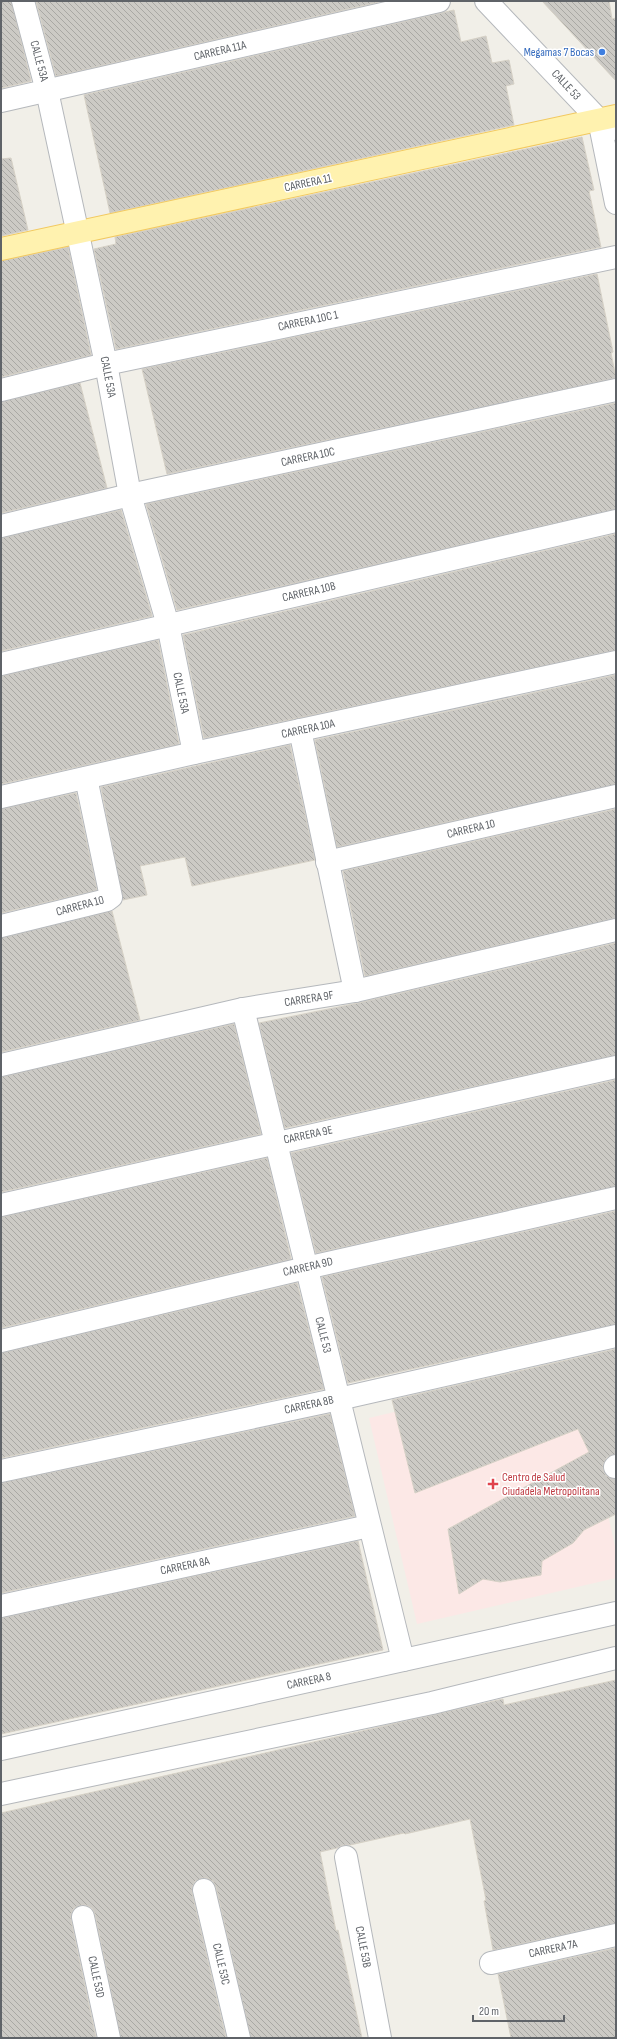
<svg xmlns="http://www.w3.org/2000/svg" width="617" height="2039" viewBox="0 0 617 2039" font-family="'Sofia Sans Condensed',sans-serif">
	<defs>
		<pattern id="building-back-hatch" width="6" height="6" patternUnits="userSpaceOnUse"><rect width="6" height="6" fill="#cccac5"/><path d="M-1 5l2 2M0 0l6 6M5-1l2 2" fill="none" stroke="#a9a8a4"/></pattern>
	</defs>
	<rect width="100%" height="100%" fill="#f1efe8"/>
	<polygon fill="#fce8e6" points="576,1369 616,1551 616,1578 417,1624 369,1418"/>
	<g fill="url(#building-back-hatch)" stroke="#d6d1c6">
		<polygon points="1,1 11,1 31,81 1,88"/>
		<polygon points="36,1 383,1 56,76"/>
		<polygon points="542,1 609,1 612,19 616,18 616,81"/>
		<polygon points="454,10 461,42 486,36 492,63 509,60 514,84 506,86 514,125 110,213 84,95"/>
		<polygon points="582,137 594,190 589,191 601,247 116,349 94,249 116,244 115,237"/>
		<polygon points="11,158 28,230 1,236 1,159"/>
		<polygon points="68,247 91,355 1,377 1,261"/>
		<polygon points="597,274 613,352 611,353 616,378 167,474 142,369"/>
		<polygon points="80,383 107,488 1,513 1,402"/>
		<polygon points="616,403 616,509 177,610 146,504"/>
		<polygon points="121,510 152,616 1,651 1,538"/>
		<polygon points="616,534 616,650 204,738 183,635"/>
		<polygon points="158,640 179,744 1,784 1,676"/>
		<polygon points="616,675 616,784 337,847 315,740"/>
		<polygon points="290,745 315,860 192,886 185,857 140,866 147,895 123,900 101,787"/>
		<polygon points="76,793 97,890 1,913 1,809"/>
		<polygon points="616,809 616,918 365,976 343,871"/>
		<polygon points="112,911 140,1020 1,1052 1,938"/>
		<polygon points="616,943 616,1055 285,1128 259,1023 358,1003"/>
		<polygon points="234,1024 261,1134 1,1192 1,1077"/>
		<polygon points="616,1080 616,1186 316,1253 291,1153"/>
		<polygon points="267,1158 291,1259 1,1328 1,1217"/>
		<polygon points="616,1211 616,1324 348,1383 322,1277"/>
		<polygon points="297,1283 324,1389 1,1458 1,1353"/>
		<polygon points="616,1349 616,1454 607,1457 603,1464 603,1470 606,1476 616,1479 616,1514 584,1530 573,1543 542,1561 541,1575 500,1582 483,1579 459,1594 448,1529 589,1452 578,1429 415,1493 392,1400"/>
		<polygon points="330,1414 355,1516 1,1593 1,1483"/>
		<polygon points="358,1541 383,1650 1,1734 1,1618"/>
		<polygon points="616,1680 616,1923 493,1950 484,1901 486,1900 470,1819 405,1834 404,1833 350,1845 343,1845 337,1848 320,1852 336,1931 338,1930 362,2038 251,2038 216,1887 213,1881 207,1878 202,1878 195,1881 192,1887 192,1893 226,2038 121,2038 95,1914 92,1908 86,1905 81,1905 74,1908 71,1914 71,1920 96,2038 1,2038 1,1813 503,1699 504,1705"/>
		<polygon points="616,1948 616,2038 511,2038 498,1974"/>
	</g>
	<g fill="none" stroke-linecap="round" stroke-linejoin="round">
		<g stroke="#b5b8bc" stroke-width="24">
			<g id="minor">
				<polyline points="23,1 47,91 106,364 130,495 168,625 194,753"/>
				<polyline points="486,1 599,120 616,129"/>
				<polyline points="1,101 439,1"/>
				<polyline points="599,120 616,203"/>
				<polyline points="1,390 106,364 616,257"/>
				<polyline points="1,526 130,495 616,390"/>
				<polyline points="1,664 616,521"/>
				<polyline points="300,730 355,991"/>
				<polyline points="1,797 194,753 616,662"/>
				<polyline points="327,862 616,796"/>
				<polyline points="1,926 107,900 111,897 86,778"/>
				<polyline points="243,1009 403,1660"/>
				<polyline points="1,1065 243,1009 355,991 616,930"/>
				<polyline points="1,1205 616,1067"/>
				<polyline points="1,1341 306,1268 616,1198"/>
				<polyline points="615,1467 616,1466"/>
				<polyline points="1,1471 339,1399 616,1336"/>
				<polyline points="1,1606 369,1526"/>
				<polyline points="1,1749 616,1613"/>
				<polyline points="1,1794 432,1703 616,1658"/>
				<polyline points="346,1857 380,2038"/>
				<polyline points="204,1890 239,2038"/>
				<polyline points="83,1917 109,2038"/>
				<polyline points="491,1963 616,1935"/>
			</g>
		</g>
		<g stroke="#f2c960" stroke-width="24">
			<polyline id="major" points="1,249 616,116"/>
		</g>
		<use href="#minor" stroke="#fff" stroke-width="22"/>
		<use href="#major" stroke="#fff2af" stroke-width="22"/>
	</g>
	<circle fill="#3f7fe0" stroke="#fff" stroke-width="1.5" cx="602" cy="52" r="4"/>
	<path fill="#e0444e" stroke="#fff" stroke-width="1.5" d="M491 1478h4v4h4v4h-4v4h-4v-4h-4v-4h4z"/>
	<g text-anchor="middle" dominant-baseline="central" stroke-width="3" stroke-linejoin="round" paint-order="stroke">
		<g font-size="12" fill="#5f6368" stroke="#fff">
			<text transform="translate(220 51) rotate(-13)">CARRERA 11A</text>
			<text transform="translate(39 61) rotate(75)">CALLE 53A</text>
			<text transform="translate(566 85) rotate(47)">CALLE 53</text>
			<text transform="translate(308 183) rotate(-12)">CARRERA 11</text>
			<text transform="translate(308 321) rotate(-12)">CARRERA 10C 1</text>
			<text transform="translate(108 377) rotate(79)">CALLE 53A</text>
			<text transform="translate(308 457) rotate(-12)">CARRERA 10C</text>
			<text transform="translate(309 592) rotate(-13)">CARRERA 10B</text>
			<text transform="translate(181 693) rotate(78)">CALLE 53A</text>
			<text transform="translate(308 729) rotate(-12)">CARRERA 10A</text>
			<text transform="translate(471 829) rotate(-13)">CARRERA 10</text>
			<text transform="translate(80 906) rotate(-15)">CARRERA 10</text>
			<text transform="translate(309 999) rotate(-9)">CARRERA 9F</text>
			<text transform="translate(308 1135) rotate(-12)">CARRERA 9E</text>
			<text transform="translate(308 1267) rotate(-13)">CARRERA 9D</text>
			<text transform="translate(323 1335) rotate(76)">CALLE 53</text>
			<text transform="translate(309 1405) rotate(-12)">CARRERA 8B</text>
			<text transform="translate(185 1566) rotate(-12)">CARRERA 8A</text>
			<text transform="translate(309 1681) rotate(-12)">CARRERA 8</text>
			<text transform="translate(363 1947) rotate(79)">CALLE 53B</text>
			<text transform="translate(553 1949) rotate(-12)">CARRERA 7A</text>
			<text transform="translate(221 1964) rotate(77)">CALLE 53C</text>
			<text transform="translate(96 1977) rotate(78)">CALLE 53D</text>
		</g>
		<g font-size="12" fill="#366cbe" stroke="#fff" text-anchor="end">
			<text x="594" y="52">Megamas 7 Bocas</text>
		</g>
		<g font-size="12" fill="#be3a42" stroke="#fff" text-anchor="start">
			<text x="502" y="1477">Centro de Salud<tspan x="502" dy="14">Ciudadela Metropolitana</tspan></text>
		</g>
	</g>
	<rect width="617" height="2039" fill="none" stroke="#5f6368" stroke-width="4"/>
	<path d="M473 2015v6h91v-6" fill="none" stroke="#5f6368" stroke-width="2"/>
	<text x="479" y="2015" font-size="12" fill="#5f6368" stroke="#ffffff" stroke-width="3" paint-order="stroke">20 m</text>
</svg>
